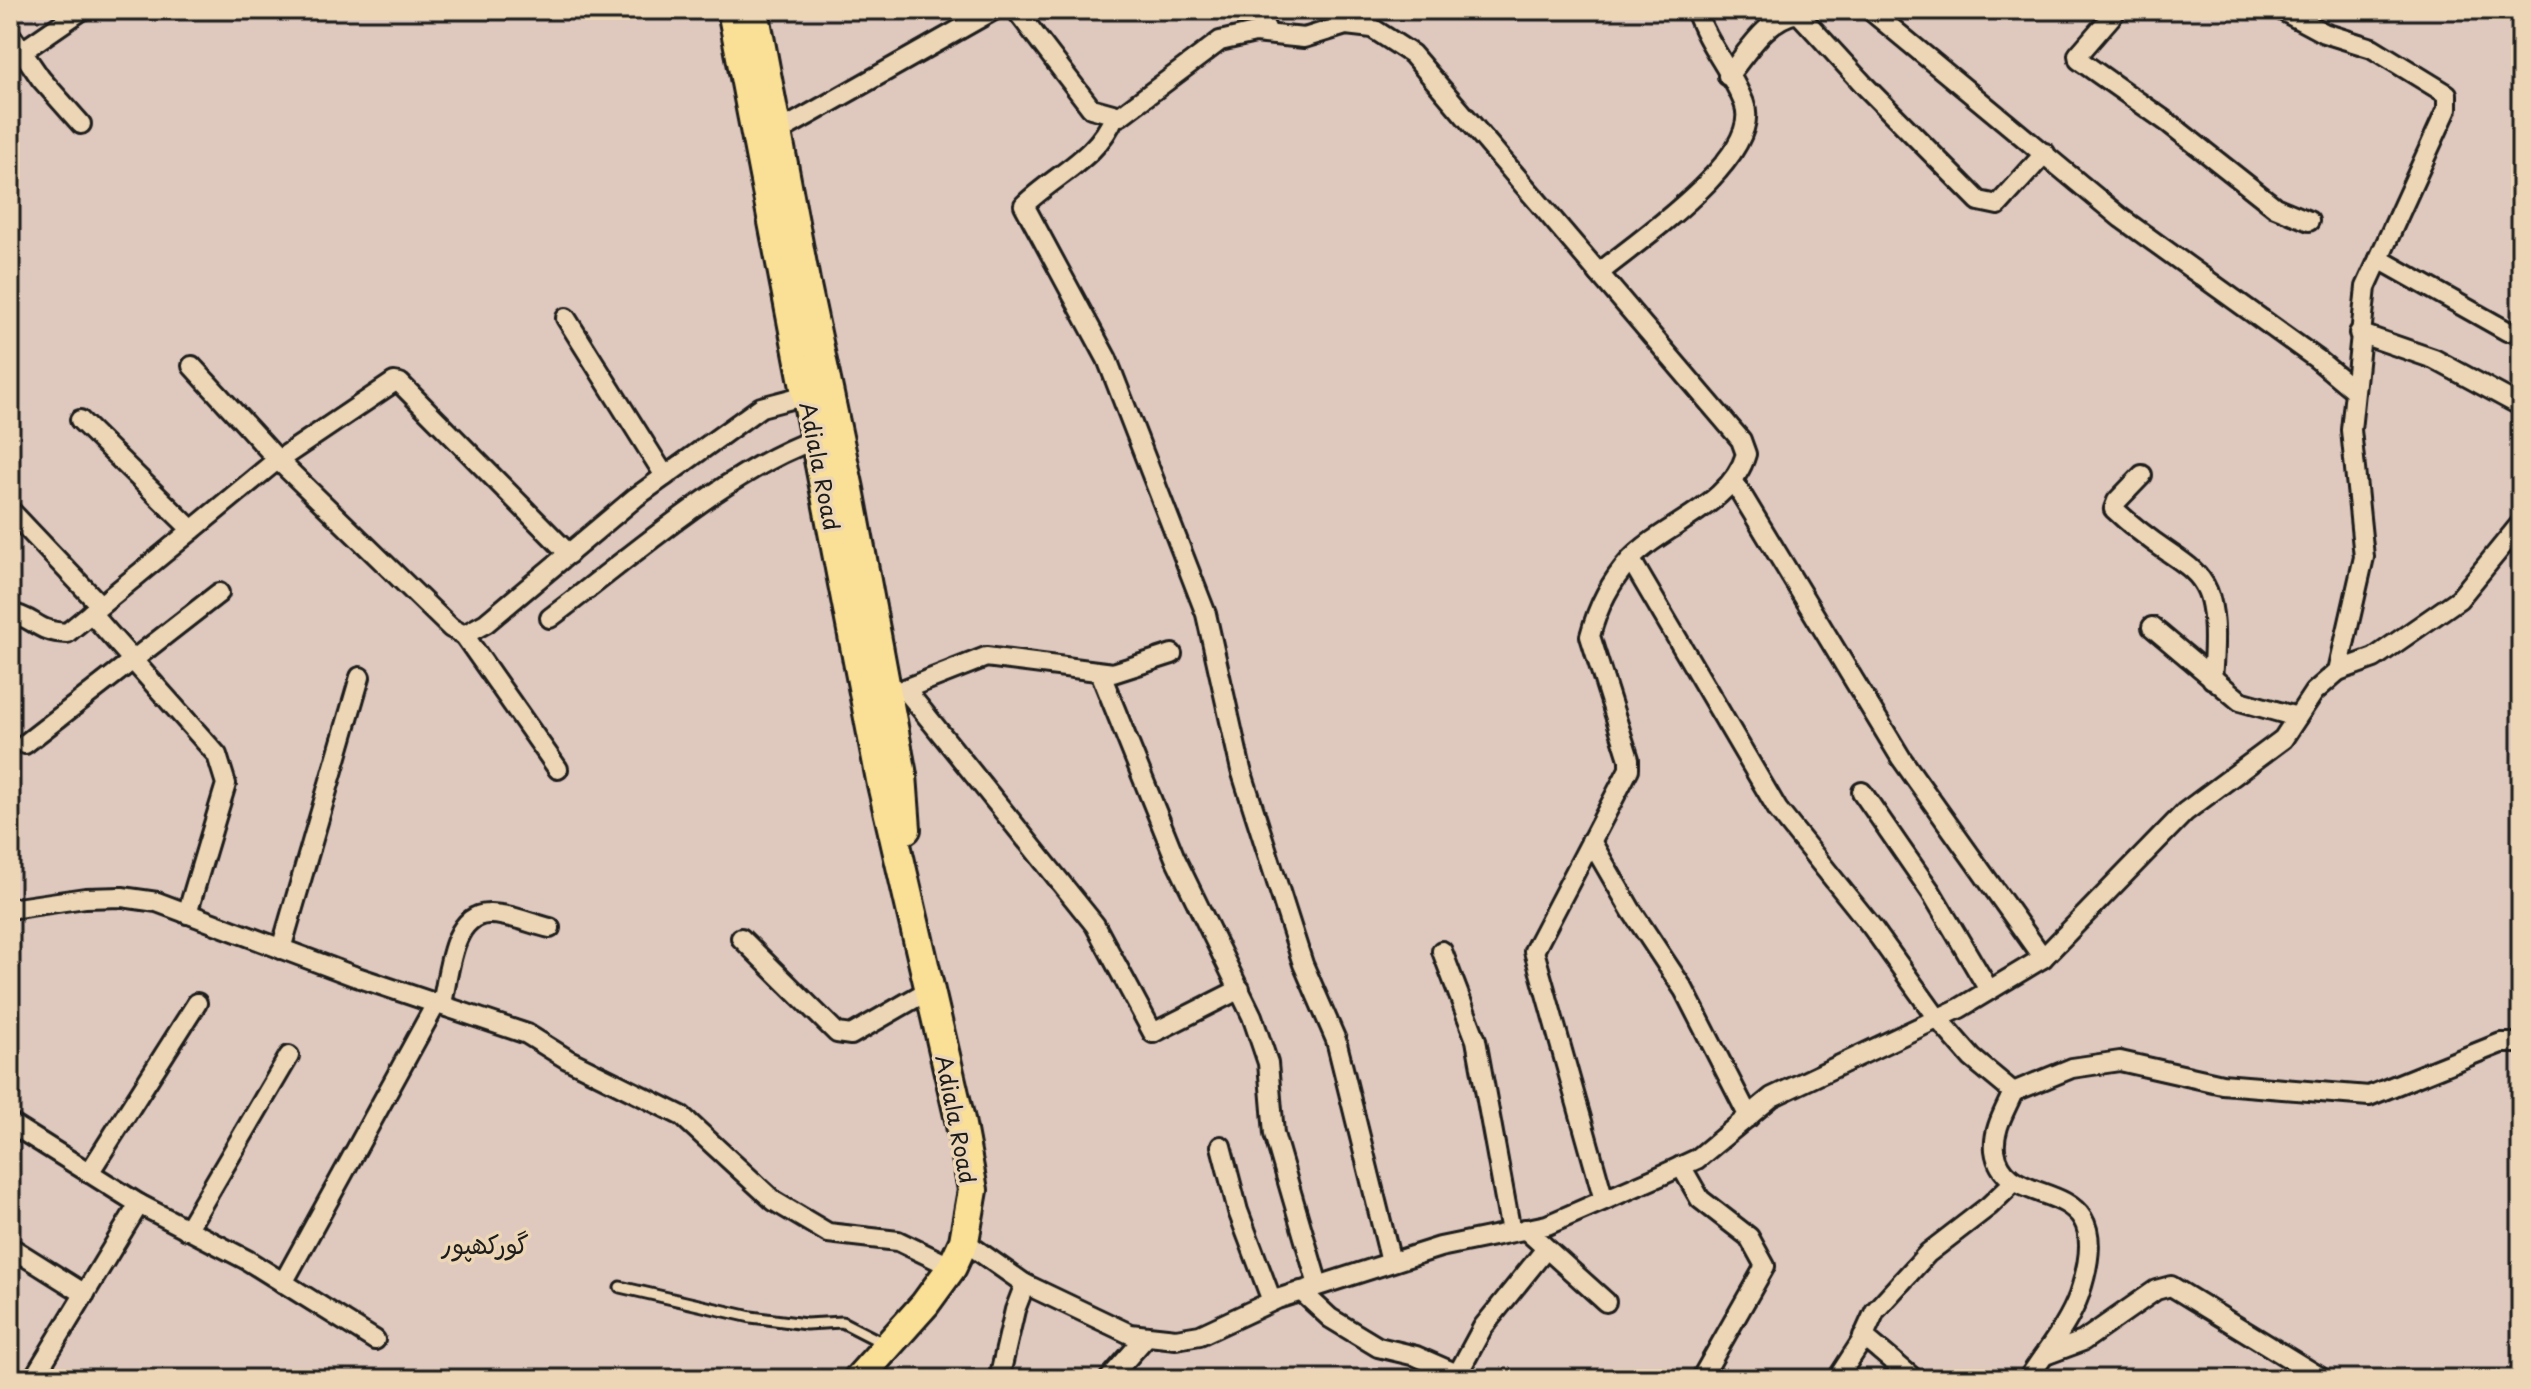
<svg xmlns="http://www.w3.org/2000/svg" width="2531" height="1389" viewBox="0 0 2531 1389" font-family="'Playpen Sans','Playpen Sans Arabic',sans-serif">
	<rect width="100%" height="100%" fill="#dfc8be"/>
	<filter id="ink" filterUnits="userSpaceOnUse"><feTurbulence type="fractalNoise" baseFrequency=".0125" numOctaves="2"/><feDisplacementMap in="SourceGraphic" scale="16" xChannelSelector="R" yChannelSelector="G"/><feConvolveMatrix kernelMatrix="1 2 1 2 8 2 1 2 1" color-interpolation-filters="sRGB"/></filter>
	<g filter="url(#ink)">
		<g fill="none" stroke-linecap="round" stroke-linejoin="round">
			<g stroke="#1c1c1c" stroke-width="15">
				<polyline id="lane" points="620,1287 751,1317 806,1324 842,1322 885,1344"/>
			</g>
			<g stroke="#1c1c1c" stroke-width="24">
				<g id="street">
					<path d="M1016,10l75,98 29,8 100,-75 35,-8 49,5 42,-13 26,3 40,26 329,386 5,14c-15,52 -81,69 -116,106 -19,21 -33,49 -40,76l39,123v10l-95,182 70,249"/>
					<polyline points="1257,10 1268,33"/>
					<polyline points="1870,10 2121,218 2317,359 2354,390"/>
					<polyline points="2117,10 2078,55 2079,60 2170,124 2275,207 2309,221"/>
					<polyline points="10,34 41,79 81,124"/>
					<polyline points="21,52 82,10"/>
					<path d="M1728,76c19,-23 38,-58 70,-63l67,73 114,115 19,4 47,-52"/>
					<path d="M1115,115c-17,43 -59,59 -91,90l83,154 99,255 35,156 62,194 33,76 55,222"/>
					<polyline points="778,132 994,10"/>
					<polyline points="2379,259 2507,331"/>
					<path d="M1599,273c36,-30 166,-117 145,-170 -13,-33 -37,-59 -48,-93"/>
					<polyline points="566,318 665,476"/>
					<polyline points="2359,333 2434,359 2521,406"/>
					<polyline points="192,366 278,460 451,628 464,635 486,623 636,497 761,407 814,393"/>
					<polyline points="80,420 192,530"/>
					<path d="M2142,475l-25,26 -3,8c77,74 109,41 98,170"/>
					<polyline points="1734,482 1901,758 2043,958"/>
					<polyline points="10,510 100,605"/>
					<path d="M1631,560l147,250 94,117 65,91 35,40 41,34c-8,19 -20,37 -18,58 9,69 129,13 84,145 -11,31 -34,57 -51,84"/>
					<path d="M10,613c26,5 26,19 57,20l204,-168 123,-83 6,1 169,171"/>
					<polyline points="91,613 217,755 226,784 187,914"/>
					<path d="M550,618c79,-59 176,-147 266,-179"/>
					<polyline points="2152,627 2240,701 2297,717"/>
					<polyline points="464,635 558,769"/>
					<polyline points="2338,671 2374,658 2459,599 2521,523"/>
					<polyline points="1100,672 1175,858 1252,1016 1268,1063 1274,1134 1318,1285"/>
					<polyline points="905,689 1095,925 1153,1033 1240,989"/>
					<polyline points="897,692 986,657 1113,673 1172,654"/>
					<polyline points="25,744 219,593"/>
					<polyline points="1862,792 1931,892 1989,990"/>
					<polyline points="1591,841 1631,910 1684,990 1749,1117"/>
					<polyline points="10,909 85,898 122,897 157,902 354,976 527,1034 567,1059 682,1116 774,1201 828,1233 898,1241 952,1267"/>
					<polyline points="741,938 837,1033 851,1035 929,990"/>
					<polyline points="281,949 360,677"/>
					<polyline points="1442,951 1476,1040 1511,1232"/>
					<path d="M442,1003c7,-27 9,-88 46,-89 19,-1 44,10 62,14"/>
					<polyline points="2013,1092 2072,1068 2120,1061 2222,1084 2369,1096 2501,1043 2521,1043"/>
					<polyline points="10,1123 139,1204 247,1260 375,1340"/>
					<polyline points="1221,1146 1238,1211 1272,1301"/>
					<polyline points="1681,1166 1700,1199 1749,1237 1765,1266 1701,1379"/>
					<polyline points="89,1173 197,1003"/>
					<polyline points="1525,1229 1606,1302"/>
					<polyline points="187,1230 289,1056"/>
					<polyline points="964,1241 1025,1284 1130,1334 1176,1339 1200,1335 1277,1299 1440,1247 1547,1225 1660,1176 1697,1159 1772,1097 1960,1008 2043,958 2185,812 2283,739 2314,692 2338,671 2364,557 2351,430 2366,287 2447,109 2447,94 2372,48 2324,33 2281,10"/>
					<polyline points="10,1247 85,1294"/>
					<polyline points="283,1283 437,1002"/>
					<polyline points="1301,1291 1330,1318 1378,1347 1416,1356 1457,1374"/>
					<polyline points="1863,1336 1914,1379"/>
					<polyline points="2045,1355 2083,1341 2156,1290 2171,1286 2323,1379"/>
					<polyline points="33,1379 139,1204"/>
					<polyline points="999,1379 1015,1310 1025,1284"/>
					<polyline points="1109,1379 1146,1337"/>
					<polyline points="1455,1379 1483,1327 1545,1250"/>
					<polyline points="1837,1379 1861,1342 1875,1311 1928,1253 1989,1206 2014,1182"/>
				</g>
			</g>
			<g stroke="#1c1c1c" stroke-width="34">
				<g id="primary">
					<polyline points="732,10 881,780 960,1120 973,1190 964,1241 952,1267 925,1304 858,1379"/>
					<polyline points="754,10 805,281 849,489 902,775 906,829"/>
				</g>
			</g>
			<use href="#lane" stroke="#ecd6b5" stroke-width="9"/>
			<use href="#street" stroke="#ecd6b5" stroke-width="18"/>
			<use href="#primary" stroke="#fadf96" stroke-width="28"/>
		</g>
	</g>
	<g text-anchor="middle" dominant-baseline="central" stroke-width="7" stroke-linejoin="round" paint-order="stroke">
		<g font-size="22" fill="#1c1c1c" stroke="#ecd6b5">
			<text transform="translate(821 466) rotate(79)">Adiala Road</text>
			<text transform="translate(957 1119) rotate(79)">Adiala Road</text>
		</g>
		<g font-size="26" fill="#1c1c1c" stroke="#ecd6b5">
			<text x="485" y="1243">گورکھپور</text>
		</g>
	</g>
	<rect width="2531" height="1389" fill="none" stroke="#ecd6b5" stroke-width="40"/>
	<rect x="20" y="20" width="2491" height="1349" fill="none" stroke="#1c1c1c" stroke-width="3" filter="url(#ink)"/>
</svg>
